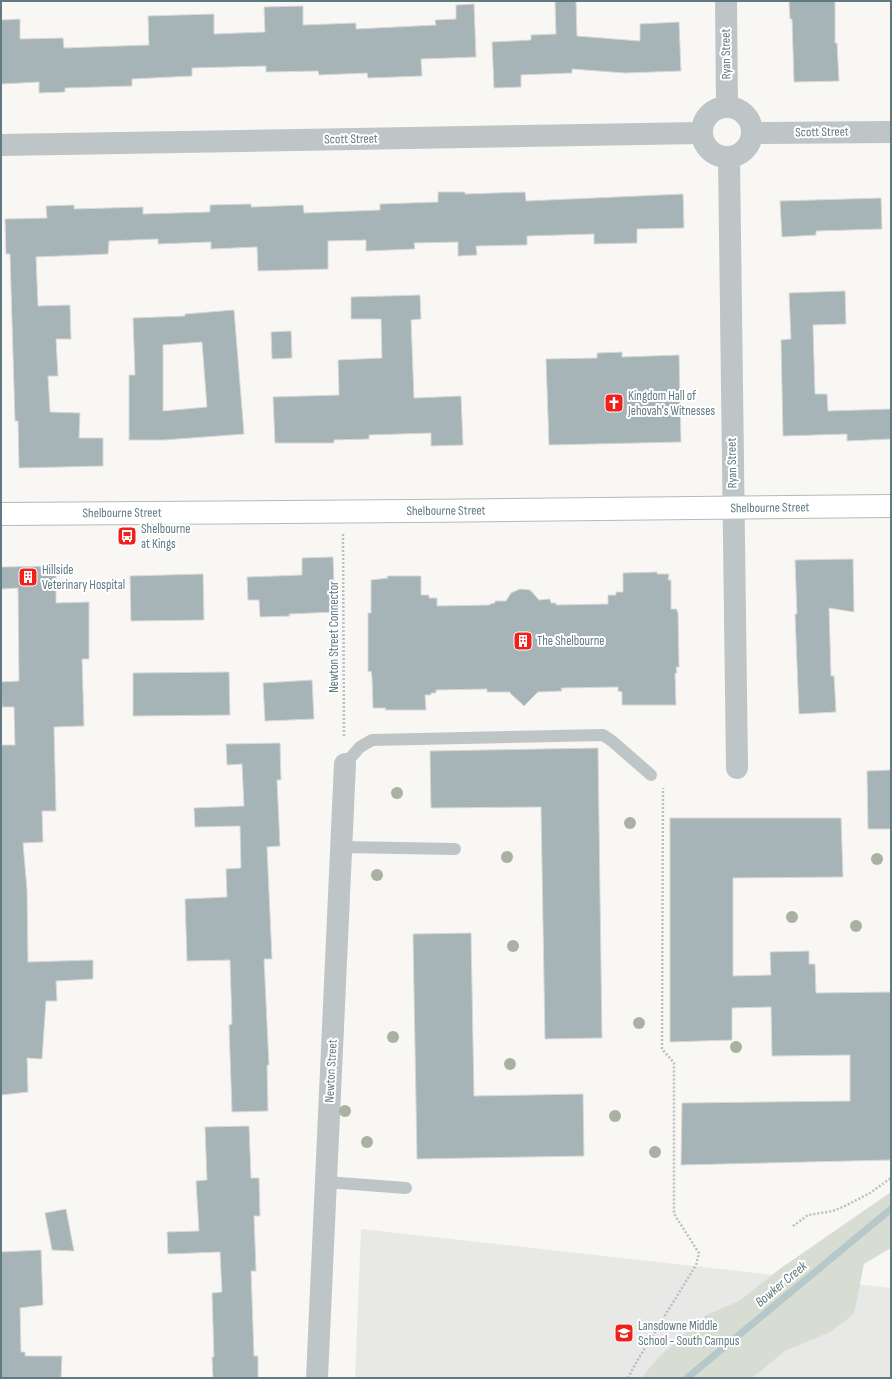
<svg xmlns="http://www.w3.org/2000/svg" width="892" height="1379" viewBox="0 0 892 1379" font-family="'Sofia Sans Condensed',sans-serif">
	<rect width="100%" height="100%" fill="#f8f7f4"/>
	<polygon fill="#e8e9e7" points="361,1229 891,1288 891,1378 355,1378"/>
	<polygon fill="#d8ddd3" points="891,1192 891,1248 864,1264 854,1314 830,1332 785,1351 752,1378 641,1378 657,1359 706,1315 739,1301 781,1268"/>
	<g fill="none" stroke-linecap="round" stroke-linejoin="round">
		<polyline stroke="#b6c8ca" stroke-width="7" points="687,1378 891,1209"/>
	</g>
	<g fill="#a6b4b7" stroke="#d9d8d6" fill-rule="evenodd">
		<polygon points="555,1 576,1 577,36 640,41 640,24 679,22 681,71 625,73 572,69 572,73 521,75 521,87 494,88 492,42 531,40 531,35 556,34"/>
		<polygon points="789,1 835,1 835,43 837,43 839,81 794,82 792,19 790,19"/>
		<polygon points="474,4 476,57 421,59 422,76 368,78 367,73 319,75 318,71 266,72 266,66 192,68 192,76 132,79 132,86 65,88 65,92 39,93 39,82 1,84 1,20 20,19 20,39 63,38 64,48 149,45 148,16 214,14 214,34 265,32 264,7 303,6 303,25 356,23 356,29 436,25 435,20 456,19 456,5"/>
		<polygon points="438,192 465,192 465,194 525,192 526,201 683,194 684,228 637,229 637,243 594,244 594,234 527,236 527,245 476,246 477,255 458,256 458,242 414,243 415,249 366,251 366,240 328,241 328,269 258,271 257,247 211,249 211,242 158,244 158,239 109,241 108,254 36,257 38,306 70,305 71,339 56,339 58,376 48,376 50,412 80,413 79,438 103,438 103,466 19,468 18,421 15,421 10,254 6,254 5,219 47,218 46,206 74,205 74,209 143,207 143,214 210,212 210,205 251,204 251,207 303,205 304,213 380,210 380,204 438,202"/>
		<polygon points="881,198 882,229 816,231 816,235 782,237 780,201"/>
		<polygon points="845,291 846,324 813,325 815,394 827,394 828,411 891,409 891,439 847,441 847,434 783,436 781,340 791,339 789,293"/>
		<polygon points="420,295 421,319 411,320 414,398 461,396 463,445 431,446 431,433 369,435 369,439 334,440 334,443 275,443 273,397 339,395 338,360 382,358 381,319 351,319 351,297"/>
		<path d="M234,310l10,124 -80,6h-35v-65h6l-2,-57 52,-2v-2zM202,342l5,65 -44,4v-66z"/>
		<polygon points="291,331 292,358 272,359 271,332"/>
		<polygon points="622,352 622,357 679,355 681,442 549,445 546,359 597,358 597,353"/>
		<polygon points="333,557 335,612 289,614 290,616 260,617 259,600 248,600 247,577 302,575 302,558"/>
		<polygon points="853,559 854,612 829,608 831,676 834,676 836,712 799,714 795,614 797,614 795,560"/>
		<polygon points="56,566 56,603 89,602 89,659 82,659 84,726 54,727 56,811 42,811 43,842 23,843 27,890 28,962 93,960 93,979 56,981 57,1001 46,1001 42,1059 27,1058 28,1092 1,1095 1,745 15,745 14,707 2,707 1,682 19,681 18,588 1,589 1,567"/>
		<polygon points="657,572 657,574 669,574 668,580 671,580 671,609 677,609 677,612 678,612 679,667 676,667 677,673 675,673 676,705 622,705 622,692 618,691 618,687 561,688 562,691 538,692 524,706 510,693 510,692 487,692 487,689 436,690 436,693 431,693 431,695 425,695 426,710 385,710 386,708 373,708 372,677 371,671 368,672 368,613 371,613 371,580 388,578 387,576 421,576 421,595 429,595 429,598 437,598 437,606 490,605 490,604 495,603 495,601 506,601 511,593 520,589 530,590 539,600 550,599 551,603 556,603 556,605 608,604 608,595 616,595 616,592 623,592 623,573"/>
		<polygon points="203,574 204,620 131,621 130,576"/>
		<polygon points="229,672 230,715 133,716 133,673"/>
		<polygon points="312,680 314,719 265,721 263,683"/>
		<polygon points="280,743 281,780 277,780 280,846 267,847 272,959 264,959 269,1065 267,1065 268,1111 232,1112 229,1025 232,1024 230,960 187,961 185,899 227,897 226,869 241,868 240,826 195,827 194,808 244,806 242,764 227,765 226,744"/>
		<polygon points="598,748 602,1038 545,1039 541,807 431,808 430,751"/>
		<polygon points="891,770 891,829 868,829 867,771"/>
		<polygon points="670,818 841,818 843,877 733,878 733,976 771,975 770,952 809,951 809,964 815,964 816,993 891,992 891,1160 681,1165 682,1103 850,1101 850,1055 772,1056 771,1007 732,1008 732,1040 670,1042"/>
		<polygon points="471,933 474,1096 583,1094 584,1156 417,1159 413,934"/>
		<polygon points="249,1126 251,1178 259,1178 260,1216 254,1216 256,1271 251,1271 254,1356 258,1356 258,1378 213,1378 212,1357 214,1357 212,1293 222,1292 220,1252 168,1254 167,1232 199,1231 196,1181 207,1180 205,1127"/>
		<polygon points="66,1209 74,1251 52,1250 45,1213"/>
		<polygon points="41,1250 43,1305 20,1308 21,1352 25,1352 25,1356 62,1356 61,1378 1,1378 1,1252"/>
	</g>
	<g fill="none" stroke-linecap="round" stroke-linejoin="round">
		<g stroke="#b2bbbe" stroke-width="24">
			<g id="secondary">
				<path id="s1" d="M1,514c297,-3 593,-3 890,-8"/>
			</g>
		</g>
		<g stroke="#babfc1" stroke-width="2.5" stroke-dasharray="2 2" stroke-linecap="butt">
			<polyline points="343,534 344,737"/>
			<polyline points="793,1226 808,1215 833,1211 847,1205 870,1193 891,1178"/>
			<polyline points="628,1378 637,1361 696,1265 699,1253 674,1214 674,1063 662,1049 663,788"/>
		</g>
		<g stroke="#bdc5c7" stroke-width="12">
			<polyline points="345,764 360,747 372,740 603,735 612,741 651,775"/>
			<polyline points="341,847 455,849"/>
			<polyline points="326,1182 406,1188"/>
		</g>
		<g stroke="#bdc5c7" stroke-width="22">
			<polyline points="726,1 727,106"/>
			<circle cx="727" cy="132" r="25"/>
			<polyline points="753,133 891,132"/>
			<polyline points="1,145 701,133"/>
			<polyline points="729,158 737,768"/>
			<polyline points="317,1378 345,764"/>
		</g>
		<use href="#secondary" stroke="#fff" stroke-width="22"/>
	</g>
	<g fill="#a9b2a2">
		<circle cx="397" cy="793" r="6"/>
		<circle cx="630" cy="823" r="6"/>
		<circle cx="507" cy="857" r="6"/>
		<circle cx="877" cy="859" r="6"/>
		<circle cx="377" cy="875" r="6"/>
		<circle cx="792" cy="917" r="6"/>
		<circle cx="856" cy="926" r="6"/>
		<circle cx="513" cy="946" r="6"/>
		<circle cx="639" cy="1023" r="6"/>
		<circle cx="393" cy="1037" r="6"/>
		<circle cx="736" cy="1047" r="6"/>
		<circle cx="510" cy="1064" r="6"/>
		<circle cx="345" cy="1111" r="6"/>
		<circle cx="615" cy="1116" r="6"/>
		<circle cx="367" cy="1142" r="6"/>
		<circle cx="655" cy="1152" r="6"/>
	</g>
	<defs>
		<g id="church-square" transform="scale(1)"><rect x="-9" y="-9" width="18" height="18" rx="4" fill="#f1201a" stroke="#fff"/><path d="M-1.2-6h2.4v3.5h3.3v2.4h-3.3V6h-2.4V-.1h-3.3v-2.4h3.3Z" fill="#fff"/></g>
		<g id="bus-square" transform="scale(1)"><rect x="-9" y="-9" width="18" height="18" rx="4" fill="#f1201a" stroke="#fff"/><path d="M-5-6H5V4H4V6H2V4H-2V6H-4V4H-5ZM-3.5-4V0h7V-4ZM-3.5 1.2v1.5H-2V1.2ZM2 1.2v1.5H3.5V1.2Z" fill="#fff"/></g>
		<g id="building-square" transform="scale(1)"><rect x="-9" y="-9" width="18" height="18" rx="4" fill="#f1201a" stroke="#fff"/><path d="M-4-6H4V6H1V3H-1V6H-4ZM-2.5-4.3h1.7v1.8h-1.7ZM.8-4.3h1.7v1.8H.8ZM-2.5-1h1.7V.8h-1.7ZM.8-1h1.7V.8H.8Z" fill="#fff"/></g>
		<g id="school-square" transform="scale(1)"><rect x="-9" y="-9" width="18" height="18" rx="4" fill="#f1201a" stroke="#fff"/><path d="M0-5L7-2L0 1L-7-2ZM-4 1L0 2.5L4 1V4Q0 6-4 4Z" fill="#fff"/></g>
	</defs>
	<g fill-rule="evenodd">
		<use href="#church-square" x="614" y="403"/>
		<use href="#bus-square" x="127" y="536"/>
		<use href="#building-square" x="28" y="577"/>
		<use href="#building-square" x="523" y="641"/>
		<use href="#school-square" x="624" y="1333"/>
	</g>
	<g text-anchor="middle" dominant-baseline="central" stroke-width="4" stroke-linejoin="round" paint-order="stroke">
		<g font-size="13" fill="#607a82" stroke="#fff">
			<text transform="translate(726 54) rotate(-91)">Ryan Street</text>
			<text transform="translate(822 132) rotate(-1)">Scott Street</text>
			<text transform="translate(351 139) rotate(-1)">Scott Street</text>
			<text transform="translate(732 463) rotate(-91)">Ryan Street</text>
			<text stroke="none"><textPath href="#s1" startOffset="769">Shelbourne Street</textPath></text>
			<text stroke="none"><textPath href="#s1" startOffset="445">Shelbourne Street</textPath></text>
			<text stroke="none"><textPath href="#s1" startOffset="121">Shelbourne Street</textPath></text>
			<text transform="translate(334 637) rotate(-90)">Newton Street Connector</text>
			<text transform="translate(331 1071) rotate(-87)">Newton Street</text>
		</g>
		<g font-size="13" fill="#607a82" stroke="#fff" text-anchor="start">
			<text x="628" y="396">Kingdom Hall of<tspan x="628" dy="15">Jehovah's Witnesses</tspan></text>
			<text x="141" y="529">Shelbourne<tspan x="141" dy="15">at Kings</tspan></text>
			<text x="42" y="570">Hillside<tspan x="42" dy="15">Veterinary Hospital</tspan></text>
			<text x="537" y="641">The Shelbourne</text>
			<text x="638" y="1326">Lansdowne Middle<tspan x="638" dy="15">School - South Campus</tspan></text>
		</g>
		<g font-size="14" font-style="italic" fill="#5a7a7c" stroke="#fff">
			<text transform="translate(781 1284) rotate(-40)">Bowker Creek</text>
		</g>
	</g>
	<rect width="892" height="1379" fill="none" stroke="#607a82" stroke-width="4"/>
</svg>
